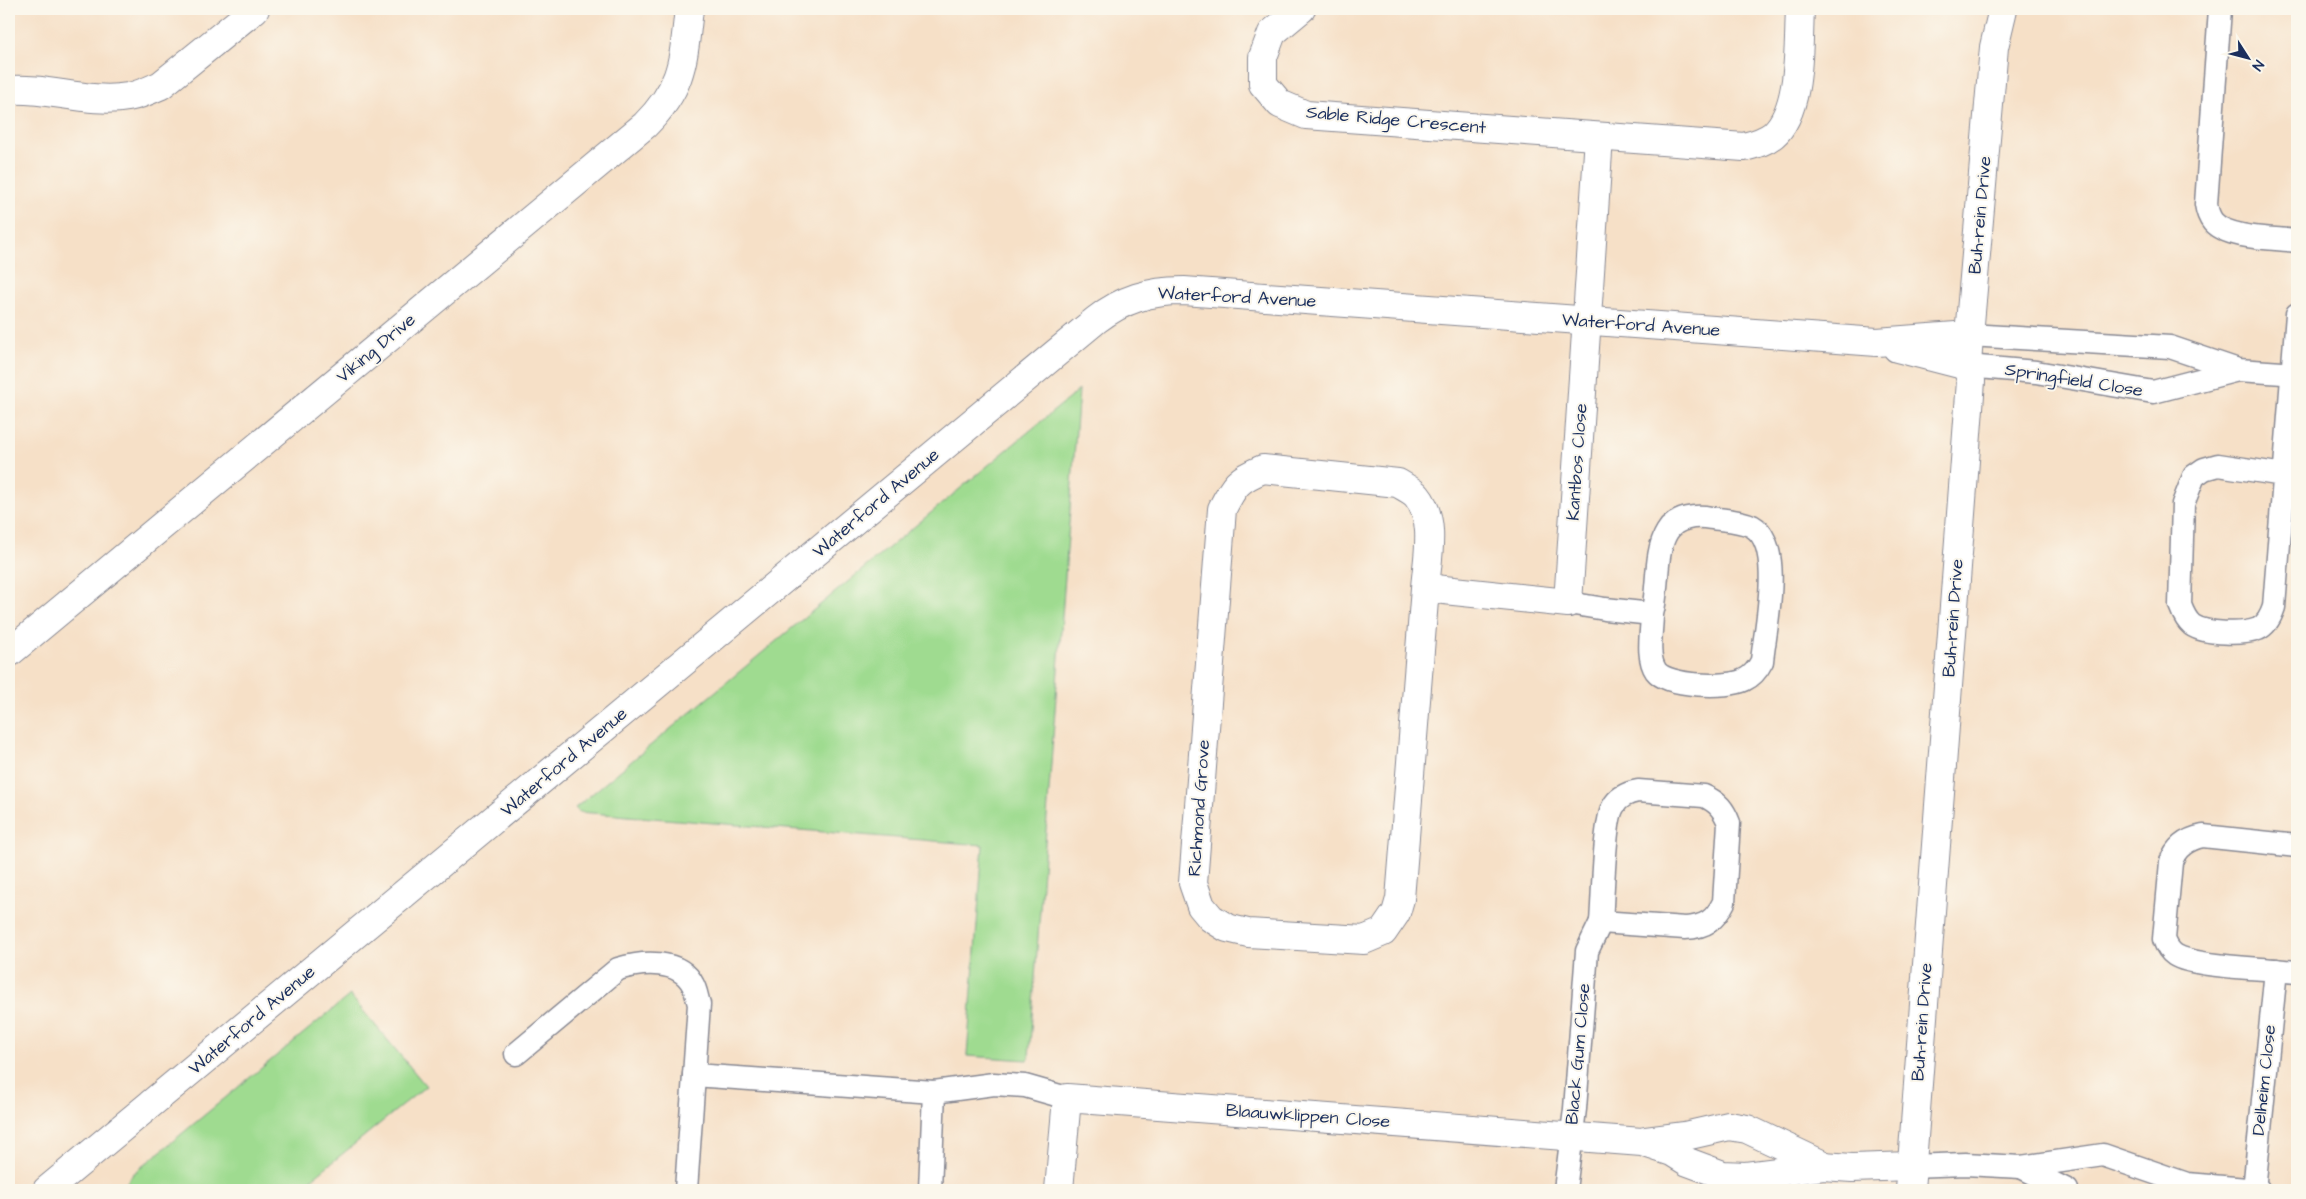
<svg xmlns="http://www.w3.org/2000/svg" width="2306" height="1199" viewBox="0 0 2306 1199" font-family="'Architects Daughter',sans-serif">
	<rect width="100%" height="100%" fill="#fbf7ec"/>
	<filter id="ink" filterUnits="userSpaceOnUse"><feTurbulence type="fractalNoise" baseFrequency=".02" numOctaves="2"/><feDisplacementMap in="SourceGraphic" scale="10" xChannelSelector="R" yChannelSelector="G"/><feConvolveMatrix kernelMatrix="1 2 1 2 8 2 1 2 1" color-interpolation-filters="sRGB"/></filter>
	<filter id="wash" filterUnits="userSpaceOnUse"><feTurbulence type="fractalNoise" baseFrequency=".0096" numOctaves="4" result="noise"/><feDisplacementMap in="SourceGraphic" scale="20" xChannelSelector="R" yChannelSelector="G"/><feGaussianBlur stdDeviation="1.12" result="paint"/><feColorMatrix in="noise" values="0 0 0 0 0 0 0 0 0 0 0 0 0 0 0 0 0 1.4 0 .05"/><feComposite in="paint" operator="in"/></filter>
	<g filter="url(#wash)">
		<rect width="100%" height="100%" fill="#f6e0c7"/>
		<g fill="#9fdb90" stroke="#5d8577">
			<polygon points="1079,390 1029,1057 1027,1060 967,1056 983,845 579,812 575,808"/>
			<polygon points="350,995 426,1086 298,1190 121,1190 133,1174"/>
		</g>
	</g>
	<g filter="url(#ink)">
		<g fill="none" stroke-linecap="round" stroke-linejoin="round">
			<g stroke="#888892" stroke-width="25">
				<g id="service">
					<path d="M2220,9l-14,195c1,7 3,13 7,18 15,17 62,16 84,19"/>
					<polyline points="1969,335 2170,347 2238,370 2297,374"/>
					<polyline points="1967,366 2036,372 2153,392 2238,370"/>
					<path d="M2284,475l-66,-10 -14,4 -10,7 -11,28 -3,101c3,8 6,15 12,20 13,9 51,10 66,4 9,-4 13,-13 16,-22l23,-293"/>
					<path d="M1568,603l37,6 47,5c7,-24 2,-61 15,-82 9,-15 29,-17 44,-14 13,2 29,2 41,8 33,18 13,103 10,135 -4,8 -9,15 -18,19 -16,8 -76,7 -88,-9 -10,-14 -4,-41 -4,-57"/>
					<path d="M1638,791l66,5c14,6 20,14 25,27l-5,79c-9,18 -18,25 -39,26l-84,-6c2,-23 3,-100 12,-115 5,-10 14,-14 25,-16z"/>
					<polyline points="2273,970 2297,972"/>
					<path d="M516,1054l102,-85c23,-7 62,-11 75,16 3,5 4,13 6,19l-13,186"/>
					<polyline points="694,1075 934,1092 930,1190"/>
					<polyline points="934,1092 994,1084 1025,1086 1067,1098"/>
					<polyline points="1911,1166 1965,1164 2021,1167 2103,1155 2187,1184 2259,1190"/>
					<polyline points="2021,1167 2067,1190"/>
					<polyline points="1565,1190 1575,1109 1587,951 1601,922"/>
					<path d="M2254,1190l22,-220c-23,-2 -84,-4 -101,-15 -6,-4 -9,-10 -11,-16l7,-77c5,-16 17,-23 32,-26l94,10"/>
				</g>
			</g>
			<g stroke="#888892" stroke-width="30">
				<g id="minor">
					<path d="M1301,9l-29,24 -9,24v27l17,20 26,11 438,32c11,-3 20,-5 29,-12 29,-25 25,-91 27,-126"/>
					<path d="M9,90c39,-3 80,14 119,7 12,-2 22,-7 33,-12l94,-76"/>
					<polyline points="1897,348 1967,366"/>
					<path d="M1425,588l-25,311 -4,14 -13,19 -19,8 -116,-7 -21,-5 -16,-10 -10,-12 -8,-23 29,-374c12,-24 16,-30 41,-40l135,14c6,4 15,8 19,13 20,24 10,64 8,92l143,15 31,-466"/>
					<path d="M9,653l636,-528c39,-39 38,-65 44,-116"/>
					<polyline points="1646,1141 1685,1136 1729,1126 1747,1129 1823,1165"/>
					<path d="M47,1190l1049,-870c27,-21 53,-29 88,-29l693,51 92,-7"/>
					<polyline points="1059,1190 1067,1098 1642,1142 1672,1152 1688,1162 1723,1175 1746,1176 1823,1166 1852,1168 1911,1166"/>
					<polyline points="1910,1190 1971,381 1967,366 1969,335 1994,47 2003,9"/>
				</g>
			</g>
			<use href="#service" stroke="#fff" stroke-width="22"/>
			<use href="#minor" stroke="#fff" stroke-width="28"/>
		</g>
	</g>
	<g text-anchor="middle" dominant-baseline="central" stroke-width="4" stroke-linejoin="round" paint-order="stroke">
		<g font-size="18" fill="#1b2f5e" stroke="#fbf7ec">
			<text transform="translate(1396 120) rotate(5)">Sable Ridge Crescent</text>
			<text transform="translate(1980 215) rotate(-85)">Buh-rein Drive</text>
			<text transform="translate(1237 297) rotate(3)">Waterford Avenue</text>
			<text transform="translate(1641 325) rotate(4)">Waterford Avenue</text>
			<text transform="translate(376 348) rotate(-40)">Viking Drive</text>
			<text transform="translate(2074 380) rotate(9)">Springfield Close</text>
			<text transform="translate(1577 462) rotate(-86)">Kantbos Close</text>
			<text transform="translate(876 503) rotate(-40)">Waterford Avenue</text>
			<text transform="translate(1953 618) rotate(-86)">Buh-rein Drive</text>
			<text transform="translate(564 762) rotate(-40)">Waterford Avenue</text>
			<text transform="translate(1199 808) rotate(-86)">Richmond Grove</text>
			<text transform="translate(252 1020) rotate(-40)">Waterford Avenue</text>
			<text transform="translate(1922 1022) rotate(-86)">Buh-rein Drive</text>
			<text transform="translate(1578 1054) rotate(-85)">Black Gum Close</text>
			<text transform="translate(2264 1080) rotate(-84)">Delheim Close</text>
			<text transform="translate(1308 1116) rotate(4)">Blaauwklippen Close</text>
		</g>
	</g>
	<rect width="2306" height="1199" fill="none" stroke="#fbf7ec" stroke-width="30"/>
	<g transform="translate(2248 58) rotate(126)" stroke="#fbf7ec" stroke-width="4" paint-order="stroke">
	<path d="M0-4L9 19L0 12L-9 19Z" fill="#1b2f5e"/>
	<text y="-8" font-size="14" font-weight="bold" text-anchor="middle" fill="#1b2f5e">N</text>
	</g>
</svg>
